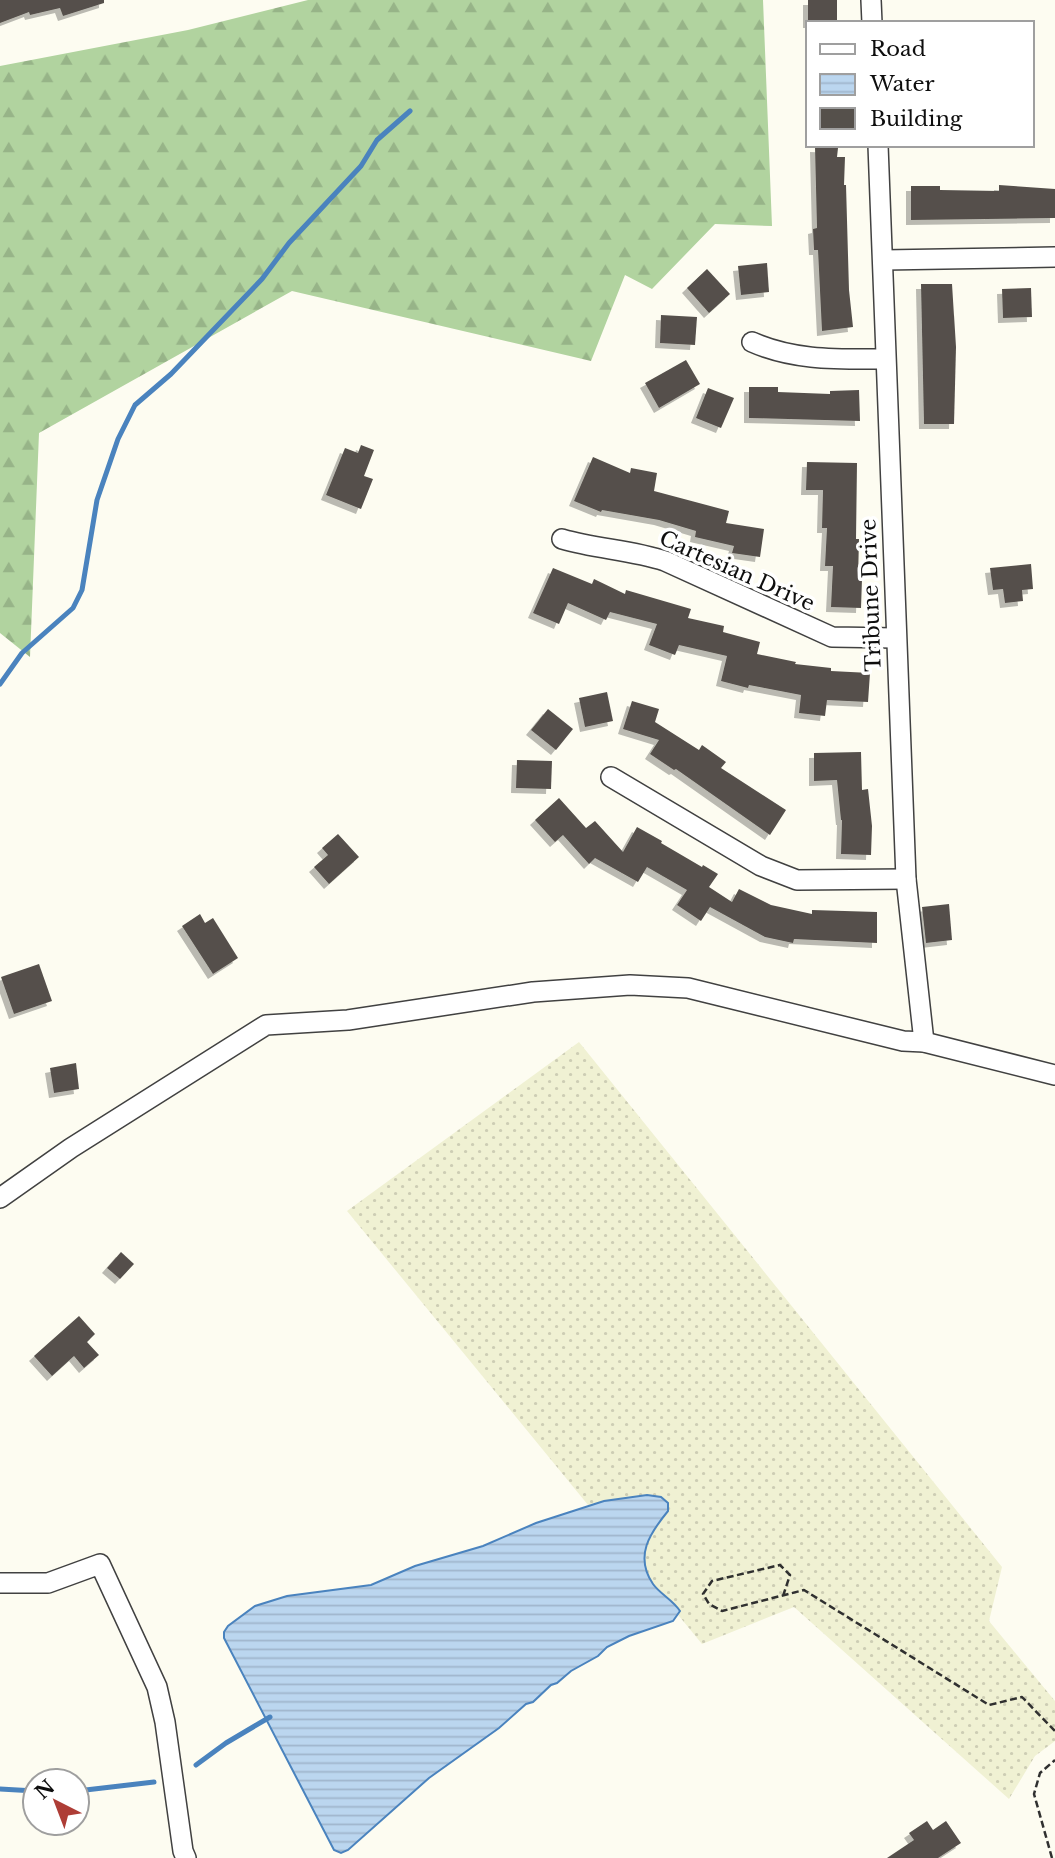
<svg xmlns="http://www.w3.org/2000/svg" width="1055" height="1858" viewBox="0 0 1055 1858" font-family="'Libre Baskerville',serif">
	<defs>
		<pattern id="farmland-dots" width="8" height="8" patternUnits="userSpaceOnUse" patternTransform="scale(1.75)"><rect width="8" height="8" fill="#f0f1d3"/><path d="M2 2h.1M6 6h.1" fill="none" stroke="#cdcdb4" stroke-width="1.8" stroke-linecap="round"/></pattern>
		<pattern id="forest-firs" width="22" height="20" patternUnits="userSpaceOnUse" patternTransform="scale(1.75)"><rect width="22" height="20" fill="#b1d39f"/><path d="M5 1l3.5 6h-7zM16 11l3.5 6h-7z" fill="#97b488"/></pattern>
		<pattern id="water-rules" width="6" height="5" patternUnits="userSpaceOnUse" patternTransform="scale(1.75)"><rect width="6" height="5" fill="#bbd6ef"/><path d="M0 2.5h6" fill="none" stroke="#a0b6cc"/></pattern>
		<filter id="shadow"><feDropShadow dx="-5" dy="5" stdDeviation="0" flood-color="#0004"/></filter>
	</defs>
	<rect width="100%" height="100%" fill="#fdfcf1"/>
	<polygon fill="url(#farmland-dots)" points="579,1042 1002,1567 989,1621 1055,1701 1055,1741 1035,1756 1009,1799 794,1607 702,1644 347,1211"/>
	<polygon fill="url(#forest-firs)" points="308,0 763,0 772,226 715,224 652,289 625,275 591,361 292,291 39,433 30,657 0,633 0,66 188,30"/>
	<path fill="url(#water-rules)" stroke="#4a83be" stroke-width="2" d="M647,1495l14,2 7,6v8c-18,22 -34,45 -15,73 7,10 20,16 27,27l-7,10 -44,15 -22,11 -9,9 -27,15 -14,12 -6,2 -18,17 -7,2 -27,24 -70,50 -81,72 -7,3 -7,-3 -110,-212v-6l4,-6 27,-20 32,-10 84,-11 44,-19 68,-20 53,-23 68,-22z"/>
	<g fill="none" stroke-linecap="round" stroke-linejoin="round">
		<g stroke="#4a83be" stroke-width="5">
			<polyline points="0,684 22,653 73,608 82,590 97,500 118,439 135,405 171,374 262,279 289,243 361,166 377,140 410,111"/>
			<polyline points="196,1765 226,1743 270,1717"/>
			<polyline points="0,1789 35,1791"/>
			<polyline points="77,1791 154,1782"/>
		</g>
	</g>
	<g fill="#55504b" filter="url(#shadow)">
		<polygon points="0,0 104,0 104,3 63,16 60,8 30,15 29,12 0,23"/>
		<rect x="808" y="0" width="29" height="23"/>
		<polygon points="815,147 838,148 837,157 845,157 844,185 846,185 849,290 853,327 822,331 818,250 814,250 813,229 817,228"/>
		<polygon points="999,185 1055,189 1055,218 911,220 911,186 940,186 940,190 999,191"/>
		<polygon points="767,263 769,292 741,295 738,266"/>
		<polygon points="707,269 730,294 709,313 687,288"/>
		<polygon points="921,284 952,284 956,347 954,424 924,424"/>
		<polygon points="1031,288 1032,317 1003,318 1002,289"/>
		<polygon points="661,315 697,317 695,345 660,343"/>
		<polygon points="686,360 700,384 659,408 645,383"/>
		<polygon points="749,387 778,387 778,392 830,394 830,391 859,390 860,421 749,418"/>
		<polygon points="708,388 734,398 721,428 696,418"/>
		<polygon points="361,445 374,450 364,476 373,479 361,509 326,495 345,448 358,453"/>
		<polygon points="593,457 630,473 631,468 657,473 654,491 729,511 726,523 764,529 760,557 732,553 734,546 695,537 696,531 659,520 602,510 601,512 574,501"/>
		<polygon points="807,462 857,463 856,539 859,539 858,579 862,579 861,608 831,607 833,566 825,566 827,528 822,528 823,490 806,490"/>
		<polygon points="1031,564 1033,589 1022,590 1023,601 1005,603 1003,589 993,590 990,568"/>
		<polygon points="553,568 592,584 594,579 625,594 626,590 691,609 688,618 724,626 723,632 760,642 757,654 796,662 795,664 831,668 831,671 870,673 868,702 827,700 825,716 799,713 801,695 749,685 748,688 721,681 727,656 679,645 675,655 649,645 657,624 610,612 606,620 568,603 559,624 533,613"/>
		<polygon points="607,692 613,721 585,727 579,698"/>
		<polygon points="632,701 659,709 655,722 699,750 702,745 726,762 721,768 786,810 770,835 676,769 674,770 650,754 659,740 623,729"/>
		<polygon points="548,709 573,729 556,750 531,730"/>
		<polygon points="861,752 862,790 868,789 872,826 871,855 841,854 842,820 841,820 837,780 814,781 814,753"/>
		<polygon points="517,760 552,761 551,789 516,788"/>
		<polygon points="559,798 586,828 595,821 623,852 637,827 662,841 661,843 702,867 703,865 718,874 709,887 732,902 739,889 771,905 812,914 812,910 877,912 877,943 794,939 793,943 765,937 710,907 701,921 677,905 687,890 647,867 638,882 595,858 589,864 563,835 555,842 535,820"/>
		<polygon points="338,834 359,857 329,884 314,867 328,855 322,848"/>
		<polygon points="949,904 952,940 926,943 922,907"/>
		<polygon points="200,914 205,923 213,918 238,958 213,974 182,926"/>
		<polygon points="39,964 52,1001 14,1014 1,977"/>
		<polygon points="76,1063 79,1089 54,1093 50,1068"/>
		<polygon points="121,1252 134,1264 120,1279 107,1268"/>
		<polygon points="79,1316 95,1334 87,1342 99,1355 84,1368 74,1356 52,1376 34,1356"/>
		<polygon points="927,1821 933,1830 946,1821 961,1843 938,1858 887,1858 914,1840 909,1833"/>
	</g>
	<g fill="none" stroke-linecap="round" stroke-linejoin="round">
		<g stroke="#414141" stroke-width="22">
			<g id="minor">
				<polyline points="871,0 872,23"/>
				<polyline points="878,145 906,879 924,1042"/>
				<polyline points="884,260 1055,257"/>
				<path d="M752,342c43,19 86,17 133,17"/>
				<path d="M562,539c34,10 69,11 103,22l167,76 63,1"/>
				<polyline points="611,777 761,866 797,880 906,879"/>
				<polyline points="0,1198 71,1148 266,1025 348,1020 533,992 630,985 688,988 903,1041 924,1042 1055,1075"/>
				<polyline points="0,1583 48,1583 100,1564 157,1687 165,1722 183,1851 186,1858"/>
			</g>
		</g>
		<g stroke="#303030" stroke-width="2.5" stroke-dasharray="7 3.5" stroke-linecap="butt">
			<polyline points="783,1596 790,1575 780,1565 712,1581 703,1594 709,1604 722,1611 804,1590 989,1705 1022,1697 1055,1731"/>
			<polyline points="1052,1858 1034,1794 1040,1773 1055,1760"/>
		</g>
		<use href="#minor" stroke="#fff" stroke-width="19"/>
	</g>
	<g text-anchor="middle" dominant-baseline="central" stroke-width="7" stroke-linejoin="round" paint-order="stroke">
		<g font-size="21" fill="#0e0e0e" stroke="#fff">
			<text transform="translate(737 571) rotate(24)">Cartesian Drive</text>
			<text transform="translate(871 595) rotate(-92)">Tribune Drive</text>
		</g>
	</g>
	<rect x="806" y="21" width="228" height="126" fill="#ffffff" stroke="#9f9f9f" stroke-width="2"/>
	<rect x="820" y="44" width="35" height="10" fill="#ffffff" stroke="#9f9f9f" stroke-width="2"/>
	<text x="870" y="56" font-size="21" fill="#0e0e0e">Road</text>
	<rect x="820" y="74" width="35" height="21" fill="url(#water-rules)" stroke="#9f9f9f" stroke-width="2"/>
	<text x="870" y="91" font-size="21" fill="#0e0e0e">Water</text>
	<rect x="820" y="108" width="35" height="21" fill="#55504b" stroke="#9f9f9f" stroke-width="2"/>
	<text x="870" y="126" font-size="21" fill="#0e0e0e">Building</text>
	<g transform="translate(56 1802) rotate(318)"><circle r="33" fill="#ffffff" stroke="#9f9f9f" stroke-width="2"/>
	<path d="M0-5L12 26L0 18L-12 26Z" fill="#ae3d36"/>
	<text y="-10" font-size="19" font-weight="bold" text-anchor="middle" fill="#0e0e0e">N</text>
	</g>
</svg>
